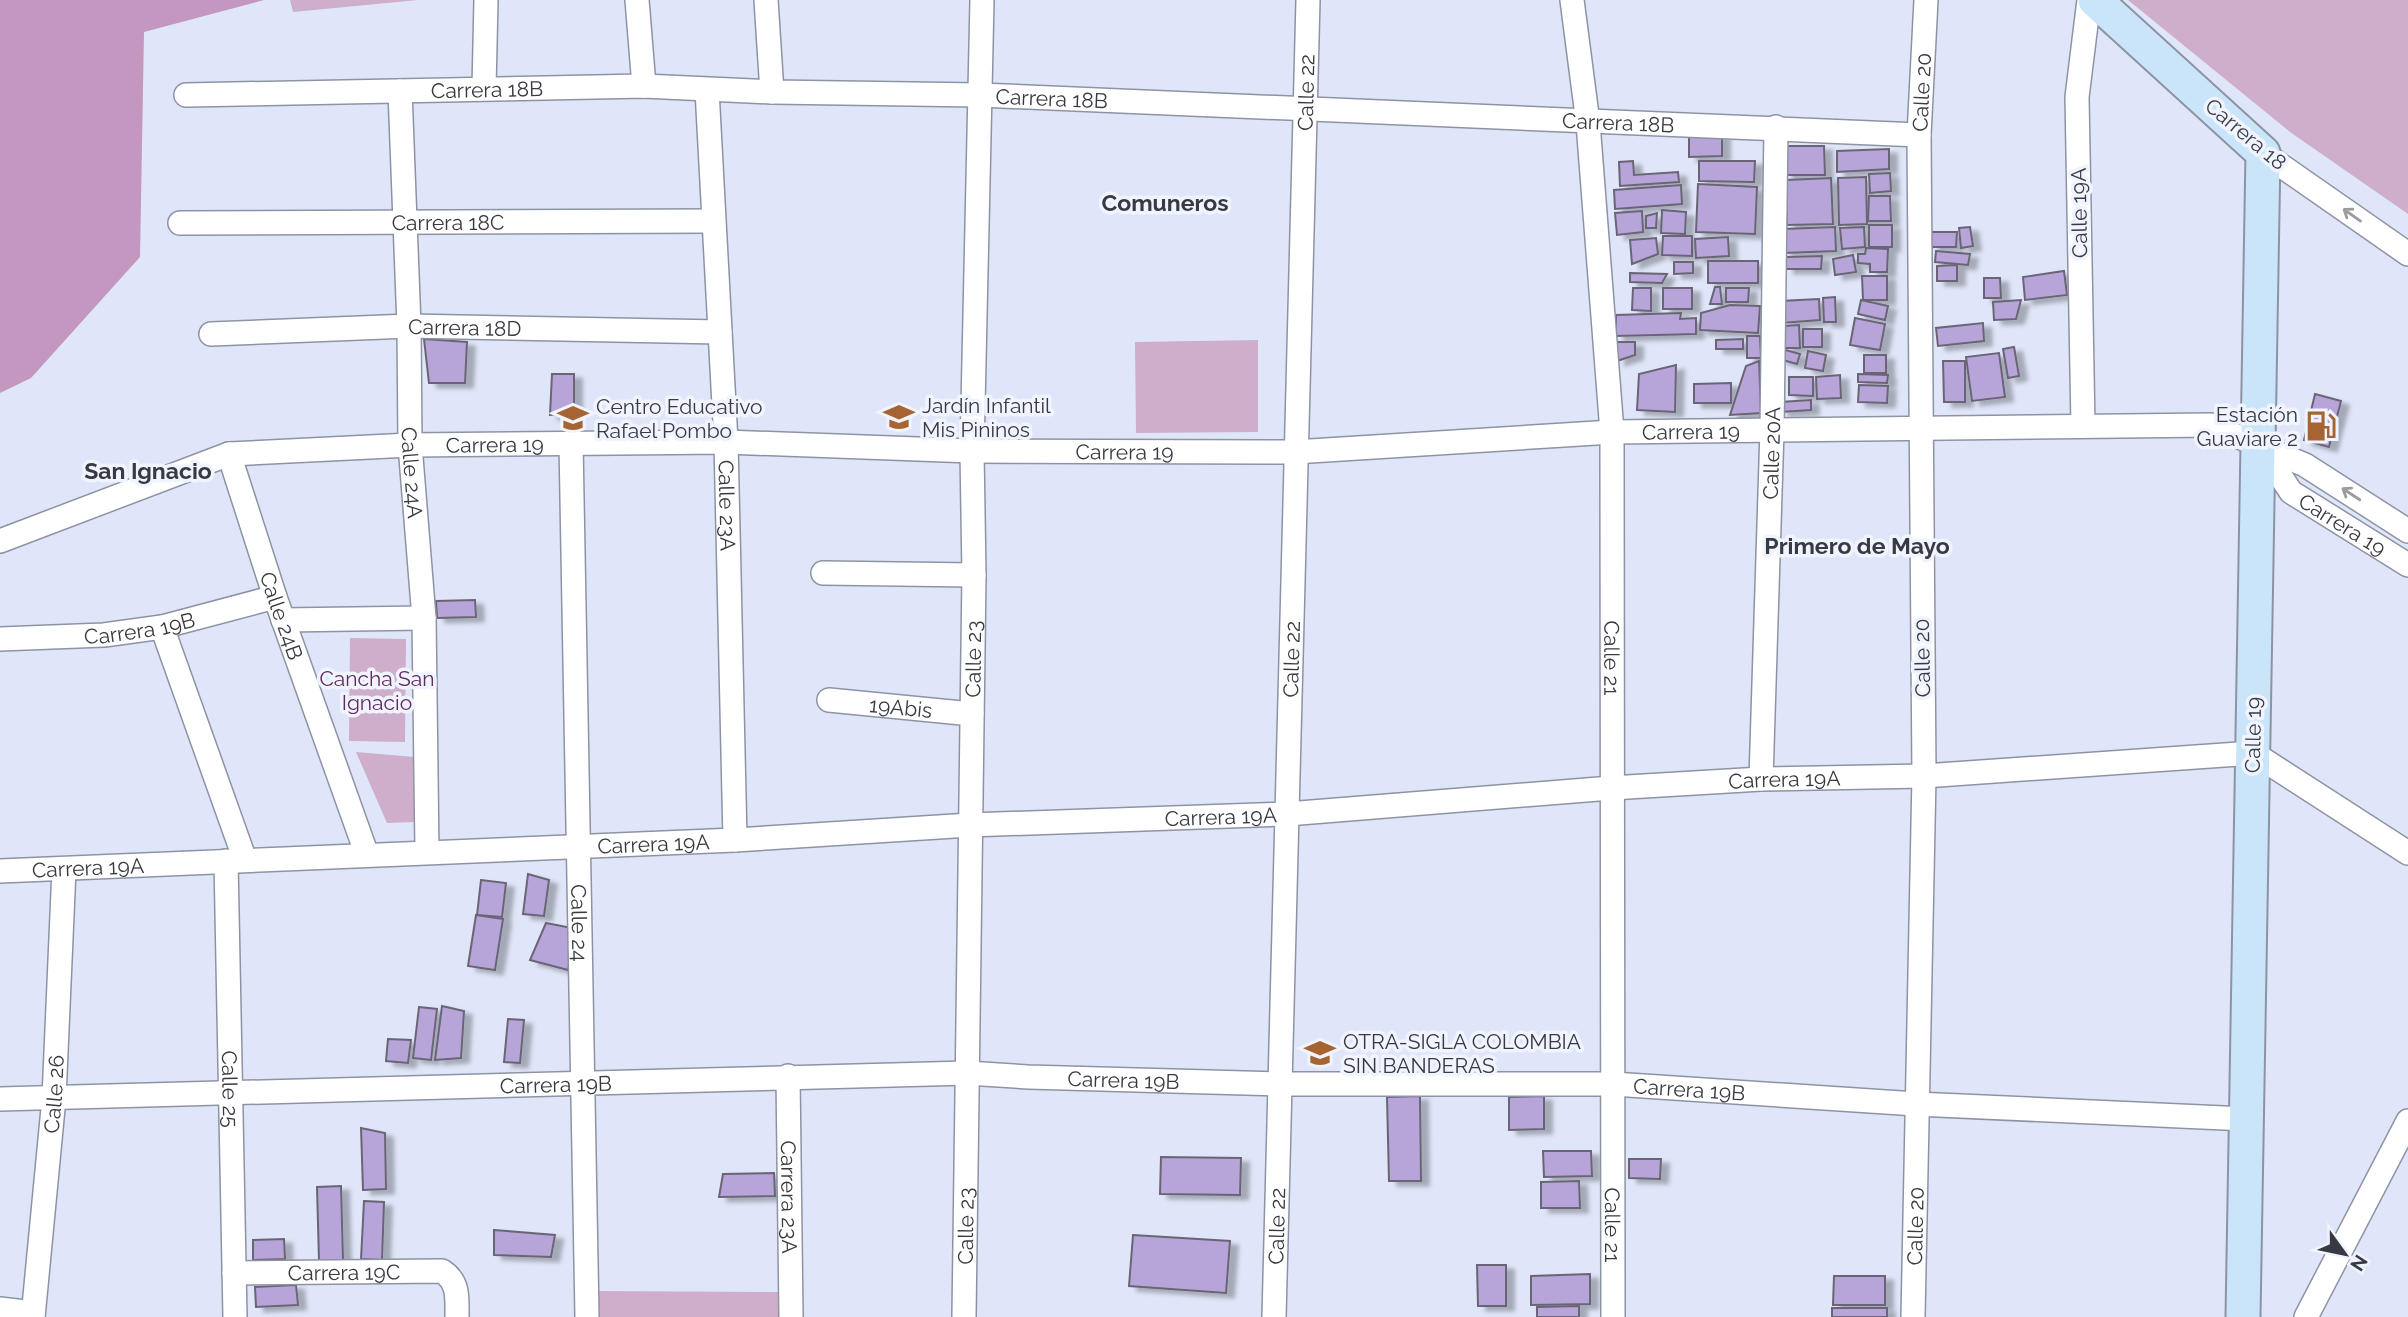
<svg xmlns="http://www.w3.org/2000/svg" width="2408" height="1317" viewBox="0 0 2408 1317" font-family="Raleway,sans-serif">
	<defs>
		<filter id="shadow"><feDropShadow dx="8" dy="4.5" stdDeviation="2" flood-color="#0004"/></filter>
	</defs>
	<rect width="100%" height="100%" fill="#e0e6f9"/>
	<g fill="#ceaecb">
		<polygon points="290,0 418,0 293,12"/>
		<polygon points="2128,0 2408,0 2408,214 2290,132"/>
		<polygon points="1258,340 1258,432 1136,433 1135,342"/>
		<polygon points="350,638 406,639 405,742 349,741"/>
		<polygon points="356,752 415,757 416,822 387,823"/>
		<polygon points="594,1291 779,1292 779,1317 594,1317"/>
	</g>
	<polygon fill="#c397bf" points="0,0 264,0 144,32 140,257 31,378 0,393"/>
	<g fill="#b7a5d9" stroke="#6b6576" stroke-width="2" filter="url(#shadow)">
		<polygon points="1722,134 1722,156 1689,157 1689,135"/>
		<polygon points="1785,146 1824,146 1825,175 1785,175"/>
		<polygon points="1889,149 1889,169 1837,172 1837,151"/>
		<polygon points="1633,161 1634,175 1678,172 1679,182 1620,186 1619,162"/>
		<polygon points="1699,161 1755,161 1754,182 1699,181"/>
		<polygon points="1890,173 1891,191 1870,193 1869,174"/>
		<polygon points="1866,177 1867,224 1839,225 1838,178"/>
		<polygon points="1831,178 1833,224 1787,225 1786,180"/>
		<polygon points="1698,184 1757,187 1755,234 1696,232"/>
		<polygon points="1681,185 1682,204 1615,209 1614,190"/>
		<polygon points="1869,196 1890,196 1891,221 1868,221"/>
		<polygon points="1662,210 1686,212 1685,234 1661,233"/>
		<polygon points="1642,211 1643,232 1617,235 1615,213"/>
		<polygon points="1657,213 1656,228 1646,228 1646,216"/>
		<rect x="1869" y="225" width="23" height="22"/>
		<polygon points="1835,227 1836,251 1784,253 1783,229"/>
		<polygon points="1864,227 1865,247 1842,249 1840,228"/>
		<polygon points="1970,227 1973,246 1961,248 1959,228"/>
		<polygon points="1931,232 1957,232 1956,247 1931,247"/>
		<polygon points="1663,236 1692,236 1692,256 1662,255"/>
		<polygon points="1728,237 1729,256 1696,258 1695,239"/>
		<polygon points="1656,238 1658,254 1632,264 1630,240"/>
		<polygon points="1866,248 1888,249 1887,272 1870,272 1870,264 1858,263 1858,254 1865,254"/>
		<polygon points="1936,251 1970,254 1968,265 1935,262"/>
		<polygon points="1853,255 1856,272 1835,275 1833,259"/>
		<polygon points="1822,256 1821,269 1786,269 1786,257"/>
		<rect x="1708" y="261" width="50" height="22"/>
		<polygon points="1674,262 1693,262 1693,273 1674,274"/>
		<polygon points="1957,265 1957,281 1937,281 1937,266"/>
		<polygon points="2064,271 2067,295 2025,300 2023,277"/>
		<polygon points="1630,273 1667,274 1662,283 1630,282"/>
		<polygon points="1862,276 1887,276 1887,300 1863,300"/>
		<polygon points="1984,278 2000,278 2001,298 1984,298"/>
		<polygon points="1715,287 1720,287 1722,304 1710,304"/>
		<polygon points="1633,288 1651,288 1651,311 1632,310"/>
		<rect x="1663" y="288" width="29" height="21"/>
		<polygon points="1726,288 1749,288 1748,302 1726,302"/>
		<polygon points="1835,297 1836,322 1824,322 1823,298"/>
		<polygon points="1819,299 1820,320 1781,323 1780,301"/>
		<polygon points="1861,300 1888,306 1885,320 1858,314"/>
		<polygon points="2021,300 2016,319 1994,320 1993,302"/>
		<polygon points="1730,305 1760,306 1758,333 1700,330 1701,313"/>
		<polygon points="1681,313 1680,319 1696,318 1696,334 1616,336 1616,315"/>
		<polygon points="1855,318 1885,324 1880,350 1850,345"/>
		<polygon points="1983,323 1984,341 1938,346 1936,328"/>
		<polygon points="1799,325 1800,348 1785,348 1784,326"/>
		<rect x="1803" y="329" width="19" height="18"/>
		<polygon points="1747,336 1760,336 1761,358 1747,358"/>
		<polygon points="424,339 467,342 465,383 429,383"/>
		<polygon points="1743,339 1743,349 1716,349 1716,340"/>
		<polygon points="1617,342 1635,342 1635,355 1617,361"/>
		<polygon points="2014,347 2019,376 2008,378 2003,349"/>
		<polygon points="1782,349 1800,354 1797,364 1779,359"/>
		<polygon points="1808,351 1826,355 1823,371 1805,368"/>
		<polygon points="1999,353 2005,397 1972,401 1966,357"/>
		<rect x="1864" y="355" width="22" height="18"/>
		<polygon points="1759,361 1761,413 1730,415 1746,366"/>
		<polygon points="1943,361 1965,361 1965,402 1944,402"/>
		<polygon points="1676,365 1675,412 1637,410 1639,374"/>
		<polygon points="552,374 574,374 574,413 550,415"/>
		<polygon points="1858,374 1888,375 1887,383 1858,382"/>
		<polygon points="1840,375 1841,398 1817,399 1816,377"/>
		<polygon points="1789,377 1813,377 1813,396 1789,395"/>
		<polygon points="1731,383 1731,403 1694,403 1694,384"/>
		<polygon points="1859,385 1888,386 1887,403 1858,402"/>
		<polygon points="2315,394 2341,401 2329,447 2304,440"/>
		<polygon points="1811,400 1811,410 1781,412 1780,402"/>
		<polygon points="475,600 476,617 437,618 436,601"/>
		<polygon points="528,874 549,880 544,916 523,914"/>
		<polygon points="481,880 506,883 502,917 477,915"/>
		<polygon points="476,915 503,919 495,970 468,966"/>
		<polygon points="546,923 577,929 568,970 530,960"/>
		<polygon points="442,1006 464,1011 461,1058 435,1060"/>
		<polygon points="419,1007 437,1009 431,1060 413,1058"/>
		<polygon points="508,1019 524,1020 520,1063 504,1062"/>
		<polygon points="388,1039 411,1040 408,1063 386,1061"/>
		<polygon points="1420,1096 1421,1181 1389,1181 1387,1097"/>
		<polygon points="1544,1096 1544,1129 1509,1130 1509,1097"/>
		<polygon points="361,1128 385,1133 386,1189 363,1190"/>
		<polygon points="1543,1151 1591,1151 1592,1176 1544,1177"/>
		<polygon points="1161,1157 1241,1158 1240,1195 1160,1194"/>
		<polygon points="1629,1159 1661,1159 1660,1179 1629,1178"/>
		<polygon points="774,1173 775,1196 719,1197 723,1174"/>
		<polygon points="1579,1181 1580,1208 1541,1208 1541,1182"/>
		<polygon points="341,1186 343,1260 319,1261 317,1187"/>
		<polygon points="364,1201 384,1202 382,1260 361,1259"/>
		<polygon points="494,1230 555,1235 551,1257 494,1255"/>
		<polygon points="1133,1235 1230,1241 1226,1293 1129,1286"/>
		<polygon points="284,1239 285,1259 253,1260 253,1240"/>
		<polygon points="1477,1265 1506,1265 1506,1306 1478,1306"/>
		<polygon points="1590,1274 1590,1304 1531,1305 1531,1276"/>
		<polygon points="1834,1276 1885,1276 1885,1305 1833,1305"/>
		<polygon points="296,1285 298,1305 256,1307 255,1287"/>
		<polygon points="1579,1306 1579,1317 1537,1317 1537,1307"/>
		<rect x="1832" y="1308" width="55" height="9"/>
	</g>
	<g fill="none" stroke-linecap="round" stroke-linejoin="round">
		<g stroke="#8e93a4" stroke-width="26">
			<g id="street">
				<polyline points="637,0 644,86"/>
				<polyline points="766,0 772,92"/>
				<path id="s1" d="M1572,0l16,123 24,309 1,885"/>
				<polyline points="484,88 486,0"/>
				<path id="s2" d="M707,90l19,352 9,398"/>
				<path id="s3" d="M400,91l9,235 1,119 14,173 3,234"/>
				<path id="s4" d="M186,95l458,-9 128,6 208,3 939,40"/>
				<polyline points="2263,153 2408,254"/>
				<path id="s5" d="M180,223l533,-2"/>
				<path id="s6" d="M211,334l198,-8 311,6"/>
				<polyline points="2083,426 2077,97 2089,0"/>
				<path id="s7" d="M571,443l16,874"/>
				<path id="s8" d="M2260,445l31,47 117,73"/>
				<path id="s9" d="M229,454l46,143 92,258"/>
				<path id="s10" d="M0,541l229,-87 181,-9 316,-3 246,9 322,1 318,-20 599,-7 94,40 103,66"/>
				<polyline points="823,573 974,575"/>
				<polyline points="283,620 424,618"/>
				<polyline points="162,627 245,860"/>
				<path id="s11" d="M0,639l104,-4 58,-8 113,-30"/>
				<path id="s12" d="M829,700l143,14"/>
				<path id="s13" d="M1761,779l11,-349 4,-303"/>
				<path id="s14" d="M226,861l9,456"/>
				<path id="s15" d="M0,871l735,-31 235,-15 317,-11 324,-26 150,-9 163,-3 329,-23 155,100"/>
				<path id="s16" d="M788,1076l3,241"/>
				<path id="s17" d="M0,1099l967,-26 61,4 252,7h333l303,20 330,15"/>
				<path id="s18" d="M234,1273l208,-2c17,11 15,26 15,46"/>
				<polyline points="0,1309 33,1313"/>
				<path id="s19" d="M33,1317l21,-219 10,-229"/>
				<path id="s20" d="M964,1317l10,-742 -2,-124 10,-451"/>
				<path id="s21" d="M1274,1317l34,-1317"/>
				<path id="s22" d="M1913,1317l11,-541 -5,-641 7,-135"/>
				<polyline points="2306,1317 2408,1121"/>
			</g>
		</g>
		<g stroke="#8e93a4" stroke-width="37">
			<polyline id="secondary" points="2095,0 2263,153 2243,1317"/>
		</g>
		<use href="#street" stroke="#fff" stroke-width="23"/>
		<use href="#secondary" stroke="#cae5f9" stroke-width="33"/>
	</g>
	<defs><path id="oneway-shaft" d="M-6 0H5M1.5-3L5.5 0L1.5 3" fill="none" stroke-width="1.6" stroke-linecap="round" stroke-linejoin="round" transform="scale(1.75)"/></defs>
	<g stroke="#9c9ca0">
		<use href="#oneway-shaft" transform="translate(2352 215) rotate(-145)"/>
		<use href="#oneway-shaft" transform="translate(2351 494) rotate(-147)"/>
	</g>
	<defs>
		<g id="school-bare" transform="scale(2.415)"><path d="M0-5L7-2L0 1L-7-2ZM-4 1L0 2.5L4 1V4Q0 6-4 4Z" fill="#a76433" stroke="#f0f4ff" stroke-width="2.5" paint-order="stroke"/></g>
		<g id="fuel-bare" transform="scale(2.415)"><path d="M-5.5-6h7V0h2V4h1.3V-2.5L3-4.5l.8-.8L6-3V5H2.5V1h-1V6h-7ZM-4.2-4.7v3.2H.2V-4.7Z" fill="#a76433" stroke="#f0f4ff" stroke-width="2.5" paint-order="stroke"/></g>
	</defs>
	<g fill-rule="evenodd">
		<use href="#school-bare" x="899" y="417"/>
		<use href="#school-bare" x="573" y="418"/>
		<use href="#fuel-bare" x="2321" y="426"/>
		<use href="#school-bare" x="1320" y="1053"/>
	</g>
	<g text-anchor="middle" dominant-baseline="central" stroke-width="7" stroke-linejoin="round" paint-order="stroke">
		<g font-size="21" fill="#383a42" stroke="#f0f4ff">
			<text stroke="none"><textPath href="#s4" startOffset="301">Carrera 18B</textPath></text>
			<text stroke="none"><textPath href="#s21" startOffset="1225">Calle 22</textPath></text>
			<text stroke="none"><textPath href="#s22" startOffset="1225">Calle 20</textPath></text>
			<text stroke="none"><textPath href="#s4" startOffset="866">Carrera 18B</textPath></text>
			<text stroke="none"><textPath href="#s4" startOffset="1433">Carrera 18B</textPath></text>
			<text transform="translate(2246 134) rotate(40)">Carrera 18</text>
			<text transform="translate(2079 213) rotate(-91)">Calle 19A</text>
			<text stroke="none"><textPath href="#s5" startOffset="268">Carrera 18C</textPath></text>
			<text stroke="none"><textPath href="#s6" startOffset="254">Carrera 18D</textPath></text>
			<text stroke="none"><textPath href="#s10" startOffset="1708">Carrera 19</textPath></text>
			<text stroke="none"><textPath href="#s10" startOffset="511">Carrera 19</textPath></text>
			<text stroke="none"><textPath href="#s10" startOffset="1141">Carrera 19</textPath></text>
			<text stroke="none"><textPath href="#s13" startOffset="326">Calle 20A</textPath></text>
			<text stroke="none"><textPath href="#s3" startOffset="382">Calle 24A</textPath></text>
			<text stroke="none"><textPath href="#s2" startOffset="416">Calle 23A</textPath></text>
			<text stroke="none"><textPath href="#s8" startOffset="117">Carrera 19</textPath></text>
			<text stroke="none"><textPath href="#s9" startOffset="170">Calle 24B</textPath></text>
			<text stroke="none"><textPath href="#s11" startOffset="140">Carrera 19B</textPath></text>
			<text stroke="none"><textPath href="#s1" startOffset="660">Calle 21</textPath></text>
			<text stroke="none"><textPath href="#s20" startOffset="658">Calle 23</textPath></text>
			<text stroke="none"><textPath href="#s21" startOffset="658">Calle 22</textPath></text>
			<text transform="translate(1922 658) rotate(-91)">Calle 20</text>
			<text stroke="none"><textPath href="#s12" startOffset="72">19Abis</textPath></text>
			<text transform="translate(2253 735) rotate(-89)">Calle 19</text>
			<text stroke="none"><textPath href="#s15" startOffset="1787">Carrera 19A</textPath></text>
			<text stroke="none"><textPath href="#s15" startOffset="1222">Carrera 19A</textPath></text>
			<text stroke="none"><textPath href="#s15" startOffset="654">Carrera 19A</textPath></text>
			<text stroke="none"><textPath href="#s15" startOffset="88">Carrera 19A</textPath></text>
			<text stroke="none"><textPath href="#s7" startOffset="480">Calle 24</textPath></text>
			<text stroke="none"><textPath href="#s17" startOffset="1124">Carrera 19B</textPath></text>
			<text stroke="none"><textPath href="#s17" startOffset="556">Carrera 19B</textPath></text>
			<text stroke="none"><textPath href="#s14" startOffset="228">Calle 25</textPath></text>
			<text stroke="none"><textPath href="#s17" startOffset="1690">Carrera 19B</textPath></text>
			<text stroke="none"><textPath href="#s19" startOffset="224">Calle 26</textPath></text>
			<text stroke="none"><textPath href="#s16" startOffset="121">Carrera 23A</textPath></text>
			<text stroke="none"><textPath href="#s1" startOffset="1227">Calle 21</textPath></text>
			<text stroke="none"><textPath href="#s20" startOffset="91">Calle 23</textPath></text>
			<text stroke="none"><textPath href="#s21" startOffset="91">Calle 22</textPath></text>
			<text stroke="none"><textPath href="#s22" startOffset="91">Calle 20</textPath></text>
			<text stroke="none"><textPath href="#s18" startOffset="110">Carrera 19C</textPath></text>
		</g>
		<g font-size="21" fill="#383a42" stroke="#f0f4ff" text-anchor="start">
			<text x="922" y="405">Jardín Infantil<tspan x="922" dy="24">Mis Pininos</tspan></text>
			<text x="596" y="406">Centro Educativo<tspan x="596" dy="24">Rafael Pombo</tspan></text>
			<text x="2298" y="414" text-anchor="end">Estación<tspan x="2298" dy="24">Guaviare 2</tspan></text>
			<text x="1343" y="1041">OTRA-SIGLA COLOMBIA<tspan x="1343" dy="24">SIN BANDERAS</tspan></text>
		</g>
		<g font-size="21" fill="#612b5f" stroke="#f0f4ff">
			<text x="377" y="678">Cancha San<tspan x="377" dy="24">Ignacio</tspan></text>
		</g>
		<g font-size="23" font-weight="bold" fill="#383a42" stroke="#f0f4ff">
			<text x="1165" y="202">Comuneros</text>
			<text x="148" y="470">San Ignacio</text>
			<text x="1857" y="545">Primero de Mayo</text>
		</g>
	</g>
	<g transform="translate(2345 1254) rotate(123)" stroke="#f0f4ff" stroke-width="5" paint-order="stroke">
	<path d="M0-5L12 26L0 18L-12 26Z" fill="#383a42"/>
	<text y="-10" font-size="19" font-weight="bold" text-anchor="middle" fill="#383a42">N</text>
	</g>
</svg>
